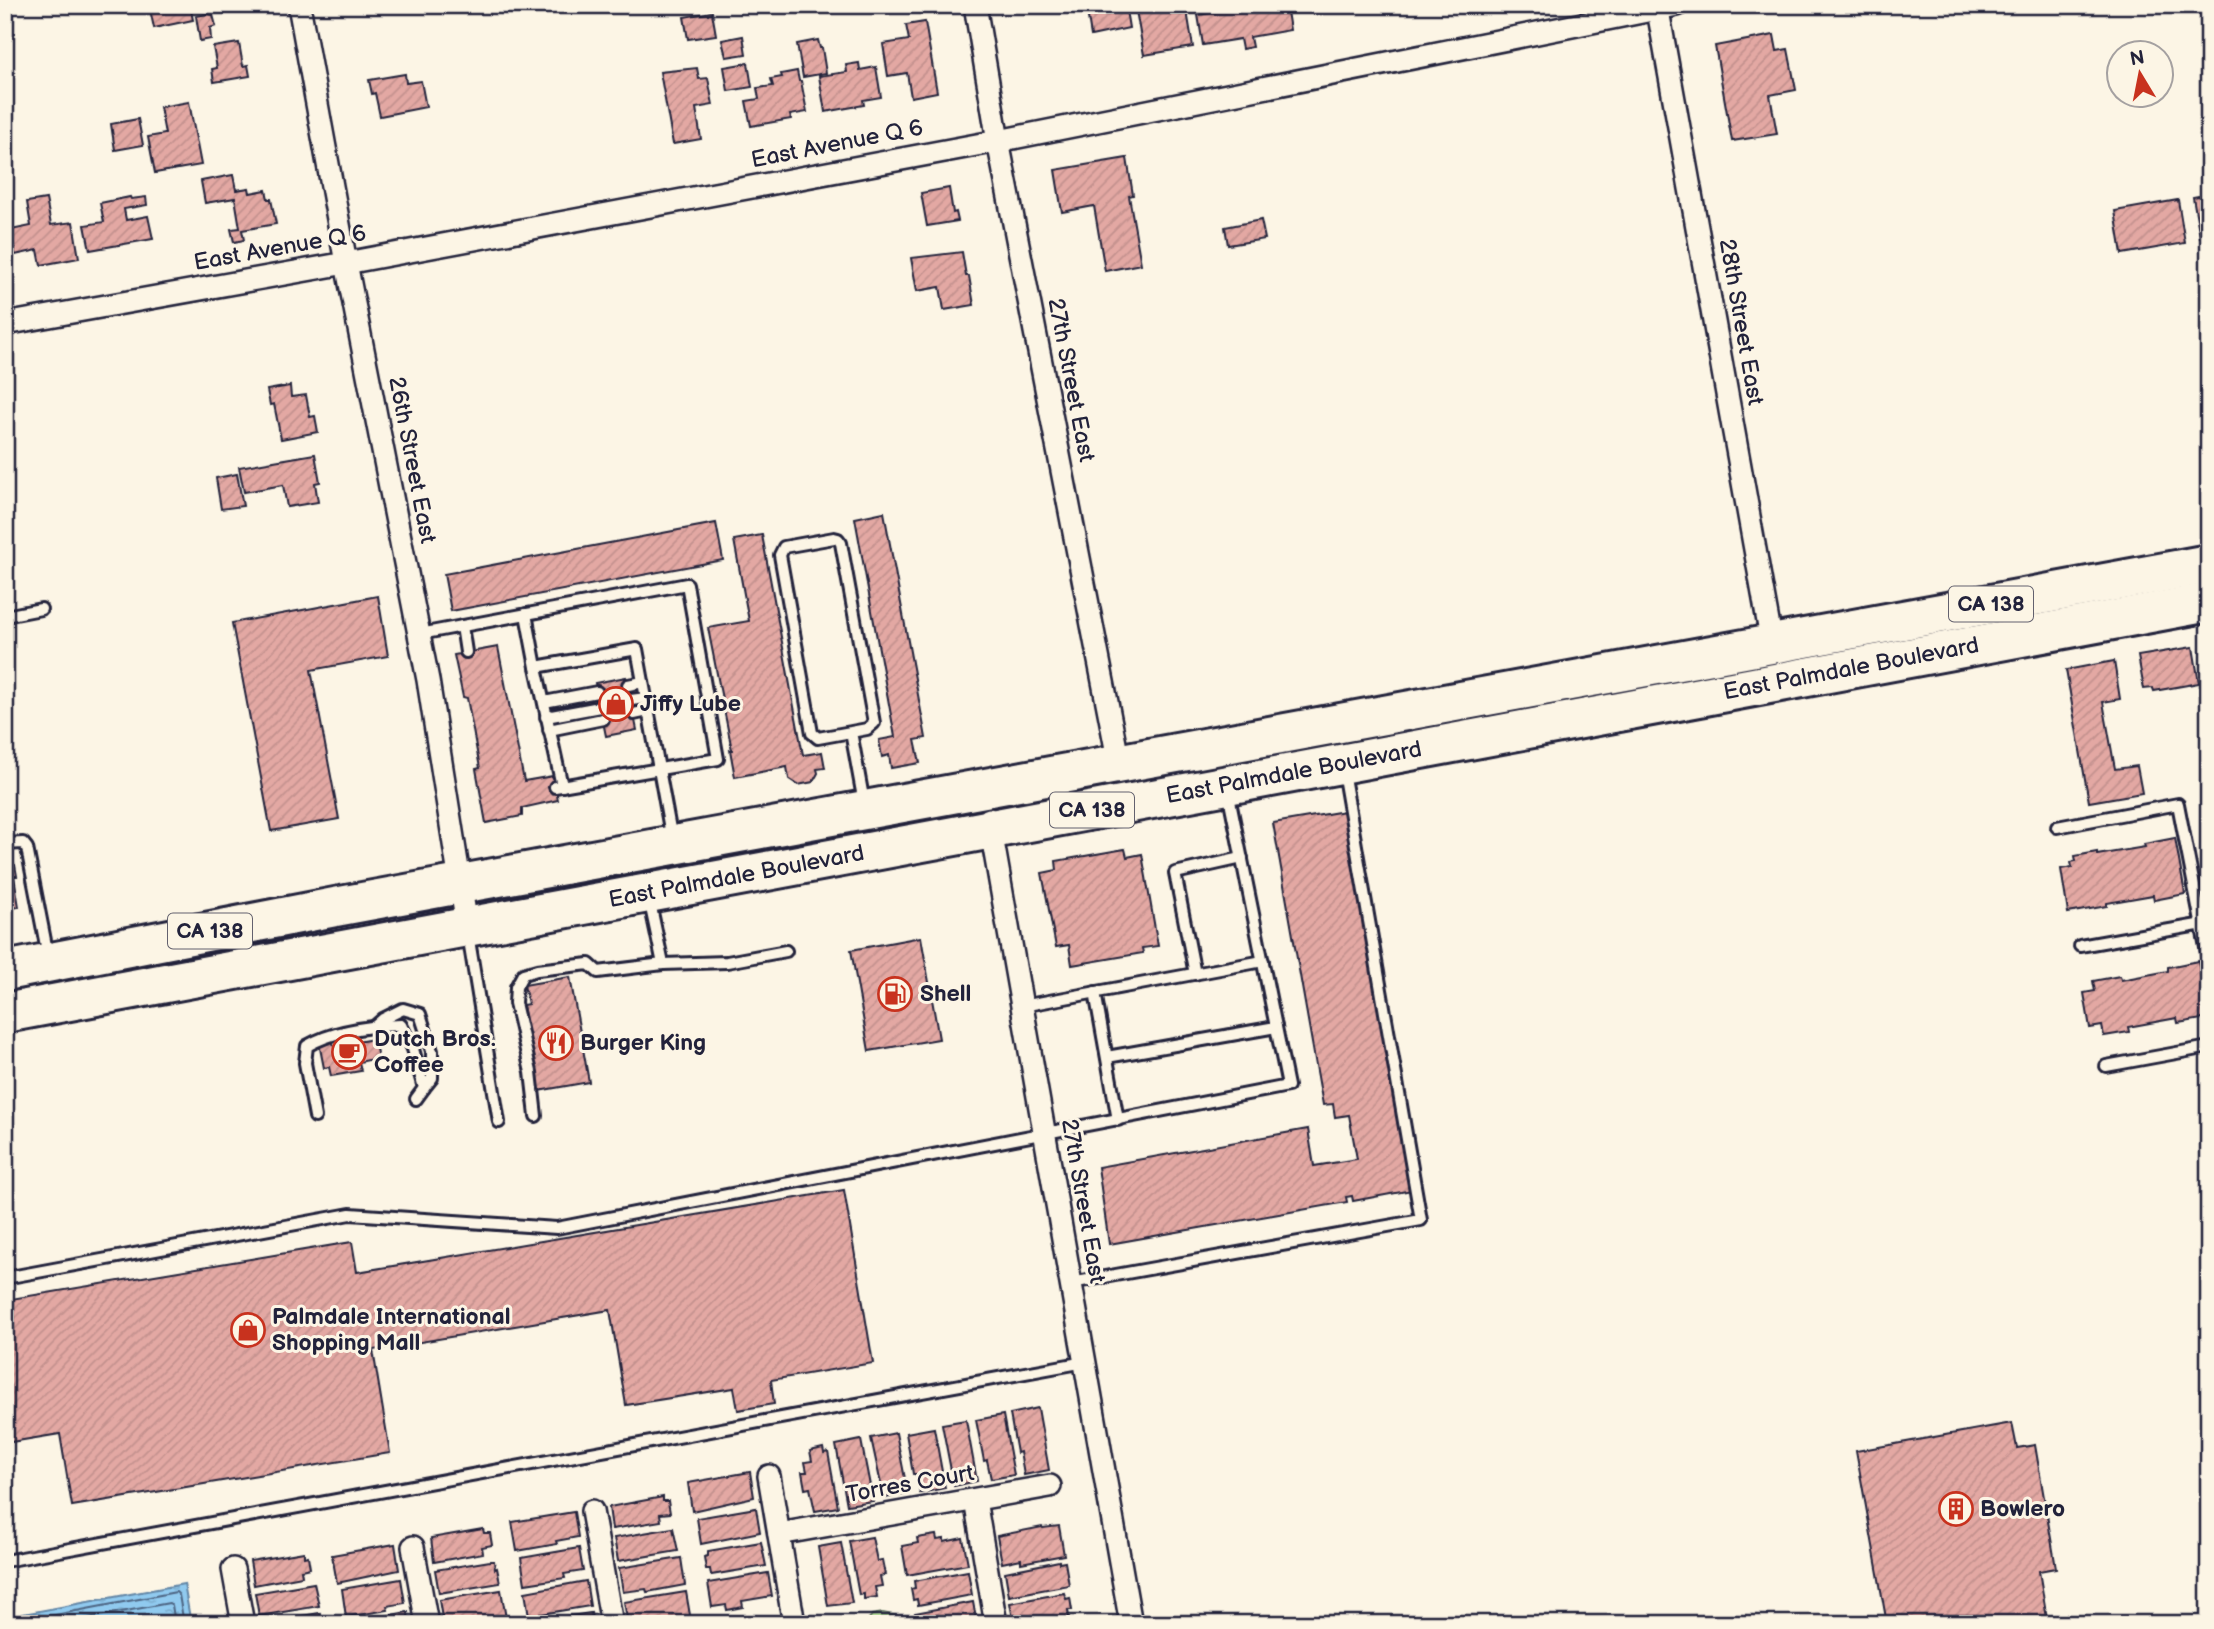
<svg xmlns="http://www.w3.org/2000/svg" width="2214" height="1629" viewBox="0 0 2214 1629" font-family="'Balsamiq Sans',sans-serif">
	<defs>
		<pattern id="grass-tufts" width="24" height="20" patternUnits="userSpaceOnUse" patternTransform="scale(1.75)"><rect width="24" height="20" fill="#b8df9a"/><path d="M3 7l-1-3M5 7V3M7 7l1-3M15 17l-1-3M17 17v-4M19 17l1-3" fill="none" stroke="#9ebf86"/></pattern>
		<pattern id="water-ripples" width="26" height="14" patternUnits="userSpaceOnUse" patternTransform="scale(1.75)"><rect width="26" height="14" fill="#90caef"/><path d="M2 4q2-2 4 0t4 0M15 11q2-2 4 0t4 0" fill="none" stroke="#7cadce"/></pattern>
		<pattern id="building-hatch" width="6" height="6" patternUnits="userSpaceOnUse" patternTransform="scale(1.75)"><rect width="6" height="6" fill="#e3a8a3"/><path d="M-1 1l2-2M0 6l6-6M5 7l2-2" fill="none" stroke="#c2908d"/></pattern>
	</defs>
	<rect width="100%" height="100%" fill="#fcf5e5"/>
	<filter id="ink" filterUnits="userSpaceOnUse"><feTurbulence type="fractalNoise" baseFrequency=".0143" numOctaves="2"/><feDisplacementMap in="SourceGraphic" scale="14" xChannelSelector="R" yChannelSelector="G"/><feConvolveMatrix kernelMatrix="1 2 1 2 8 2 1 2 1" color-interpolation-filters="sRGB"/></filter>
	<g filter="url(#ink)">
		<polygon fill="url(#grass-tufts)" stroke="#6d806a" stroke-width="2" points="883,1613 897,1616 900,1624 865,1624 872,1615"/>
		<polygon fill="url(#water-ripples)" stroke="#6487a7" stroke-width="2" points="184,1584 191,1624 24,1624 23,1614"/>
		<g fill="none" stroke-linecap="round" stroke-linejoin="round">
			<g stroke="#4e6583" stroke-width="2">
				<polyline points="31,1624 34,1619 176,1592 179,1595 184,1624"/>
				<polyline points="56,1624 169,1603 172,1605 175,1624"/>
			</g>
		</g>
		<g fill="url(#building-hatch)" stroke="#22223b" stroke-width="2">
			<polygon points="149,5 190,5 193,20 154,28"/>
			<polygon points="1086,5 1104,5 1105,13 1126,10 1129,28 1091,36"/>
			<polygon points="1135,5 1186,5 1193,47 1144,55"/>
			<polygon points="1234,5 1286,5 1290,30 1250,37 1252,47 1242,49 1240,39 1203,45 1198,15 1235,9"/>
			<polygon points="712,12 716,35 688,39 684,17"/>
			<polygon points="207,14 213,15 216,26 210,28 211,39 200,41 196,16"/>
			<polygon points="925,22 937,92 911,97 907,73 888,76 883,44 909,40 906,25"/>
			<polygon points="1774,35 1777,51 1788,49 1796,90 1770,95 1777,134 1732,141 1715,46"/>
			<polygon points="743,36 746,54 726,57 722,40"/>
			<polygon points="818,40 820,48 822,48 826,73 803,77 797,44"/>
			<polygon points="239,43 243,66 248,65 250,76 214,82 212,69 217,68 213,47"/>
			<polygon points="748,63 752,87 728,91 724,67"/>
			<polygon points="859,63 860,70 876,67 881,97 863,100 864,105 825,112 819,76 847,72 846,65"/>
			<polygon points="697,68 699,79 708,78 713,105 696,108 701,139 673,144 660,72"/>
			<polygon points="797,71 799,81 801,81 807,112 790,115 791,119 751,126 746,101 759,99 757,88 773,86 771,79 782,77 781,74"/>
			<polygon points="405,74 406,83 421,81 426,107 380,116 375,93 372,94 369,80"/>
			<polygon points="189,102 201,165 155,173 148,137 165,134 160,107"/>
			<polygon points="138,119 143,145 115,150 111,124"/>
			<polygon points="1127,158 1133,195 1129,196 1141,264 1105,271 1094,206 1062,212 1055,170"/>
			<polygon points="233,175 236,190 249,188 250,193 266,190 268,199 271,199 276,224 242,230 244,240 234,242 231,229 240,228 235,198 205,203 201,181"/>
			<polygon points="949,188 953,213 956,212 958,221 927,226 921,193"/>
			<polygon points="2209,194 2209,235 2200,237 2193,197"/>
			<polygon points="130,197 131,199 146,197 147,205 124,209 126,220 148,216 153,239 90,250 85,225 104,222 100,203"/>
			<polygon points="46,199 51,225 73,222 79,258 41,265 38,250 15,255 11,230 31,226 27,202"/>
			<polygon points="2178,200 2185,243 2122,254 2115,211"/>
			<polygon points="1261,220 1265,239 1228,245 1225,227"/>
			<polygon points="962,252 966,276 969,276 974,305 944,310 940,287 917,291 911,258"/>
			<polygon points="290,386 291,397 306,395 310,417 315,416 318,432 281,439 274,404 270,405 267,390"/>
			<polygon points="315,454 320,482 315,483 318,502 287,507 283,485 244,492 239,467"/>
			<polygon points="237,474 243,506 221,509 216,478"/>
			<polygon points="884,512 926,738 915,740 920,763 891,768 889,755 882,757 879,740 895,737 855,518"/>
			<polygon points="716,523 723,560 451,611 444,574"/>
			<polygon points="762,535 803,755 822,752 825,768 817,769 818,773 813,782 798,785 789,779 787,767 735,777 730,750 732,750 708,628 749,621 734,540"/>
			<polygon points="378,596 388,656 311,670 339,819 271,831 232,623"/>
			<polygon points="498,647 524,781 553,776 558,800 522,808 522,816 486,823 476,769 480,768 467,698 463,697 454,655"/>
			<polygon points="2193,647 2199,683 2154,691 2153,688 2144,689 2138,656"/>
			<polygon points="2114,661 2120,699 2103,702 2115,769 2137,766 2142,793 2089,802 2066,670"/>
			<polygon points="626,677 637,730 606,736 595,683"/>
			<polygon points="1345,811 1412,1190 1353,1201 1352,1196 1346,1197 1347,1202 1109,1244 1098,1167 1308,1129 1314,1166 1357,1159 1349,1115 1335,1117 1333,1104 1323,1105 1273,823"/>
			<polygon points="2175,838 2185,894 2154,900 2153,895 2107,903 2107,906 2068,913 2061,869 2072,867 2071,862 2076,861 2075,856 2097,852 2097,855 2145,847 2144,844"/>
			<polygon points="1125,849 1127,857 1142,854 1158,946 1142,948 1143,953 1072,965 1069,945 1056,947 1042,873 1057,870 1056,861"/>
			<polygon points="15,865 17,876 14,876 19,907 5,909 5,867"/>
			<polygon points="921,937 939,1039 869,1051 851,950"/>
			<polygon points="2198,961 2208,1018 2178,1023 2177,1018 2128,1027 2129,1032 2104,1036 2102,1026 2090,1028 2084,993 2095,991 2093,981 2120,976 2121,980 2168,971 2168,967"/>
			<polygon points="570,977 589,1082 538,1091 523,1005 528,1004 524,985"/>
			<polygon points="374,1039 378,1058 359,1062 361,1071 331,1076 329,1067 324,1068 319,1043 332,1040 334,1046"/>
			<polygon points="844,1190 873,1363 771,1380 774,1404 738,1410 734,1388 626,1405 610,1310 373,1350 390,1453 72,1506 60,1434 5,1443 5,1422 8,1421 5,1393 5,1300 352,1242 357,1272"/>
			<polygon points="1038,1408 1049,1470 1024,1475 1020,1452 1017,1453 1010,1414"/>
			<polygon points="1003,1415 1014,1475 991,1479 987,1460 984,1461 976,1420"/>
			<polygon points="966,1420 977,1481 954,1486 942,1424"/>
			<polygon points="2012,1423 2017,1448 2035,1445 2056,1568 2039,1571 2048,1624 1887,1624 1856,1451"/>
			<polygon points="934,1428 945,1488 920,1493 916,1474 913,1474 906,1433"/>
			<polygon points="896,1433 908,1494 884,1498 871,1438"/>
			<polygon points="861,1440 873,1501 847,1505 836,1445"/>
			<polygon points="823,1448 824,1453 828,1452 838,1507 815,1511 810,1488 805,1489 802,1472 807,1472 805,1462 812,1461 810,1451"/>
			<polygon points="750,1472 754,1497 692,1511 688,1483"/>
			<polygon points="663,1497 663,1501 668,1501 670,1513 660,1514 661,1521 612,1529 609,1507"/>
			<polygon points="756,1508 760,1532 701,1544 697,1518"/>
			<polygon points="574,1512 578,1537 556,1541 557,1544 517,1551 512,1522"/>
			<polygon points="1059,1526 1064,1555 1021,1563 1021,1559 1002,1563 997,1536 1042,1527 1043,1528"/>
			<polygon points="673,1528 678,1551 618,1561 614,1538"/>
			<polygon points="483,1529 484,1533 490,1533 492,1545 482,1547 483,1553 434,1562 431,1538"/>
			<polygon points="936,1535 937,1540 944,1539 944,1542 963,1538 968,1564 907,1575 902,1546 918,1543 917,1538"/>
			<polygon points="872,1537 877,1561 882,1560 885,1575 880,1576 882,1586 875,1587 877,1597 864,1599 864,1594 859,1595 849,1541"/>
			<polygon points="761,1542 766,1566 711,1575 710,1569 706,1569 704,1557 708,1556 708,1551"/>
			<polygon points="841,1543 852,1603 828,1606 818,1547"/>
			<polygon points="395,1544 399,1570 337,1583 332,1555"/>
			<polygon points="579,1548 583,1571 564,1574 565,1578 525,1584 521,1558"/>
			<polygon points="304,1552 304,1557 308,1556 310,1568 301,1570 302,1576 254,1585 250,1561"/>
			<polygon points="681,1558 685,1585 647,1592 646,1589 623,1592 619,1568"/>
			<polygon points="490,1561 494,1561 495,1569 497,1568 500,1583 439,1593 435,1570"/>
			<polygon points="1059,1561 1059,1563 1065,1562 1069,1585 1009,1596 1005,1572"/>
			<polygon points="968,1571 972,1595 918,1605 917,1599 913,1600 911,1589 915,1588 914,1581"/>
			<polygon points="768,1573 772,1596 742,1601 743,1607 727,1610 726,1605 712,1607 708,1583"/>
			<polygon points="401,1579 405,1603 387,1606 388,1610 346,1617 342,1589"/>
			<polygon points="586,1581 590,1606 529,1616 525,1592"/>
			<polygon points="314,1583 319,1606 259,1616 255,1593"/>
			<polygon points="501,1590 506,1618 477,1624 443,1624 439,1600"/>
			<polygon points="686,1592 691,1621 674,1624 628,1624 624,1602"/>
			<polygon points="1064,1593 1066,1599 1070,1598 1072,1610 1068,1610 1069,1617 1032,1624 1014,1624 1010,1603"/>
			<polygon points="973,1602 977,1624 917,1624 915,1613"/>
			<polygon points="408,1612 409,1624 346,1623"/>
			<polygon points="320,1613 322,1624 260,1624 260,1623"/>
			<polygon points="591,1613 593,1624 532,1624 531,1622"/>
		</g>
		<g fill="none" stroke-linecap="round" stroke-linejoin="round">
			<g stroke="#22223b" stroke-width="16">
				<g id="lane">
					<polyline points="526,614 536,667"/>
					<polyline points="5,616 41,609"/>
					<polyline points="462,626 466,652"/>
					<polyline points="420,634 687,584 718,759 555,787"/>
					<polyline points="628,685 643,682"/>
					<polyline points="631,700 646,698"/>
					<polyline points="544,702 597,692"/>
					<polyline points="634,714 648,711"/>
					<polyline points="546,717 600,707"/>
					<polyline points="549,730 603,719"/>
					<polyline points="851,732 818,738 812,733 780,555 784,547 834,538 838,539 841,543 874,723 867,729 851,732 864,803"/>
					<polyline points="562,786 536,667 637,649 672,840"/>
					<polyline points="2057,827 2178,804 2209,963"/>
					<polyline points="5,844 23,843 27,848 48,956"/>
					<polyline points="649,898 663,964"/>
					<polyline points="468,934 499,1122"/>
					<polyline points="2080,946 2209,923"/>
					<polyline points="1195,974 1175,873 1242,858"/>
					<polyline points="1095,992 1118,1120"/>
					<polyline points="1022,1006 1263,961"/>
					<polyline points="375,1026 383,1019 403,1009 420,1014 432,1051 432,1078 424,1088"/>
					<polyline points="1107,1057 1276,1027"/>
					<polyline points="2106,1066 2209,1047"/>
					<polyline points="536,1116 531,1072 515,1003 516,987 523,974 537,970 589,964 598,972 663,964 727,962 786,951"/>
					<path d="M315,1117l-10,-54 2,-17c27,-16 63,-20 94,-21l12,24 11,39 -8,11"/>
					<polyline points="5,1278 350,1214 557,1228 1288,1086 1228,791"/>
					<polyline points="1071,1283 1421,1220 1343,771"/>
					<polyline points="5,1561 1085,1362"/>
				</g>
			</g>
			<g stroke="#22223b" stroke-width="26">
				<g id="street">
					<polyline points="299,5 346,263 428,680 467,926"/>
					<polyline points="975,5 998,141 1119,764"/>
					<polyline points="1657,5 1772,644"/>
					<polyline points="5,324 346,263 998,141 1677,5"/>
					<polyline points="989,819 1131,1624"/>
					<polyline points="769,1476 794,1624"/>
					<polyline points="975,1500 996,1624"/>
					<polyline points="592,1511 612,1624"/>
					<polyline points="779,1534 1050,1486"/>
					<polyline points="413,1547 427,1624"/>
					<polyline points="233,1569 243,1624"/>
				</g>
			</g>
			<g stroke="#22223b" stroke-width="44">
				<g id="highway">
					<polyline points="5,971 335,907 2209,564"/>
					<path id="s1" d="M5,1013l2204,-411"/>
				</g>
			</g>
			<use href="#lane" stroke="#fcf5e5" stroke-width="10"/>
			<use href="#street" stroke="#fcf5e5" stroke-width="21"/>
			<use href="#highway" stroke="#fcf5e5" stroke-width="38"/>
		</g>
	</g>
	<defs>
		<g id="shop-ring" transform="scale(1.75)"><circle r="9.5" fill="#fcf5e5" stroke="#c8321e" stroke-width="1.5"/><path d="M-5-2.5h2.3a2.7 3.5 0 0 1 5.4 0H5L5.5 6h-11ZM-1.5-2.5h3a1.5 2.3 0 0 0-3 0Z" fill="#c8321e"/></g>
		<g id="fuel-ring" transform="scale(1.75)"><circle r="9.5" fill="#fcf5e5" stroke="#c8321e" stroke-width="1.5"/><path d="M-5.5-6h7V0h2V4h1.3V-2.5L3-4.5l.8-.8L6-3V5H2.5V1h-1V6h-7ZM-4.2-4.7v3.2H.2V-4.7Z" fill="#c8321e"/></g>
		<g id="restaurant-ring" transform="scale(1.75)"><circle r="9.5" fill="#fcf5e5" stroke="#c8321e" stroke-width="1.5"/><path d="M-5-6h1v4h1v-4h1v4h1v-4h1v5L-1.5 .5V6h-2V.5L-5-1ZM5-6V6H3V1.5H1.5Q1.5-4 5-6Z" fill="#c8321e"/></g>
		<g id="cafe-ring" transform="scale(1.75)"><circle r="9.5" fill="#fcf5e5" stroke="#c8321e" stroke-width="1.5"/><path d="M-5.5-4.5H6V0H3Q3 3.5 0 3.5H-2.5Q-5.5 3.5-5.5 0ZM3-3.2v2h1.7v-2ZM-6 4.5H4V6H-6Z" fill="#c8321e"/></g>
		<g id="building-ring" transform="scale(1.75)"><circle r="9.5" fill="#fcf5e5" stroke="#c8321e" stroke-width="1.5"/><path d="M-4-6H4V6H1V3H-1V6H-4ZM-2.5-4.3h1.7v1.8h-1.7ZM.8-4.3h1.7v1.8H.8ZM-2.5-1h1.7V.8h-1.7ZM.8-1h1.7V.8H.8Z" fill="#c8321e"/></g>
	</defs>
	<g fill-rule="evenodd">
		<use href="#shop-ring" x="616" y="704"/>
		<use href="#fuel-ring" x="895" y="994"/>
		<use href="#restaurant-ring" x="556" y="1043"/>
		<use href="#cafe-ring" x="349" y="1052"/>
		<use href="#shop-ring" x="248" y="1330"/>
		<use href="#building-ring" x="1956" y="1509"/>
	</g>
	<g text-anchor="middle" dominant-baseline="central" stroke-width="6" stroke-linejoin="round" paint-order="stroke">
		<g fill="#fcf5e5" stroke="#63616e" stroke-width="2">
			<rect x="1949" y="586.5" width="84" height="35" rx="5"/>
			<rect x="1050" y="792.5" width="84" height="35" rx="5"/>
			<rect x="168" y="913.5" width="84" height="35" rx="5"/>
		</g>
		<g font-size="21" font-weight="bold" fill="#22223b">
			<text x="1991" y="604">CA 138</text>
			<text x="1092" y="810">CA 138</text>
			<text x="210" y="931">CA 138</text>
		</g>
		<g font-size="23" fill="#22223b" stroke="#fcf5e5">
			<text transform="translate(837 144) rotate(-11)">East Avenue Q 6</text>
			<text transform="translate(280 248) rotate(-10)">East Avenue Q 6</text>
			<text transform="translate(1741 322) rotate(80)">28th Street East</text>
			<text transform="translate(1071 380) rotate(79)">27th Street East</text>
			<text transform="translate(412 460) rotate(79)">26th Street East</text>
			<text stroke="none"><textPath href="#s1" startOffset="1878">East Palmdale Boulevard</textPath></text>
			<text stroke="none"><textPath href="#s1" startOffset="1311">East Palmdale Boulevard</textPath></text>
			<text stroke="none"><textPath href="#s1" startOffset="744">East Palmdale Boulevard</textPath></text>
			<text transform="translate(1083 1201) rotate(80)">27th Street East</text>
			<text transform="translate(910 1484) rotate(-10)">Torres Court</text>
		</g>
		<g font-size="23" font-weight="bold" fill="#22223b" stroke="#fcf5e5" text-anchor="start">
			<text x="640" y="704">Jiffy Lube</text>
			<text x="920" y="994">Shell</text>
			<text x="374" y="1039">Dutch Bros.<tspan x="374" dy="26">Coffee</tspan></text>
			<text x="580" y="1043">Burger King</text>
			<text x="272" y="1317">Palmdale International<tspan x="272" dy="26">Shopping Mall</tspan></text>
			<text x="1980" y="1509">Bowlero</text>
		</g>
	</g>
	<rect width="2214" height="1629" fill="none" stroke="#fcf5e5" stroke-width="28"/>
	<rect x="14" y="14" width="2186" height="1601" fill="none" stroke="#22223b" stroke-width="2.5" filter="url(#ink)"/>
	<g transform="translate(2140 74) rotate(350)"><circle r="33" fill="#fcf5e5" stroke="#a5a1a1" stroke-width="2"/>
	<path d="M0-5L12 26L0 18L-12 26Z" fill="#c8321e"/>
	<text y="-10" font-size="19" font-weight="bold" text-anchor="middle" fill="#22223b">N</text>
	</g>
</svg>
